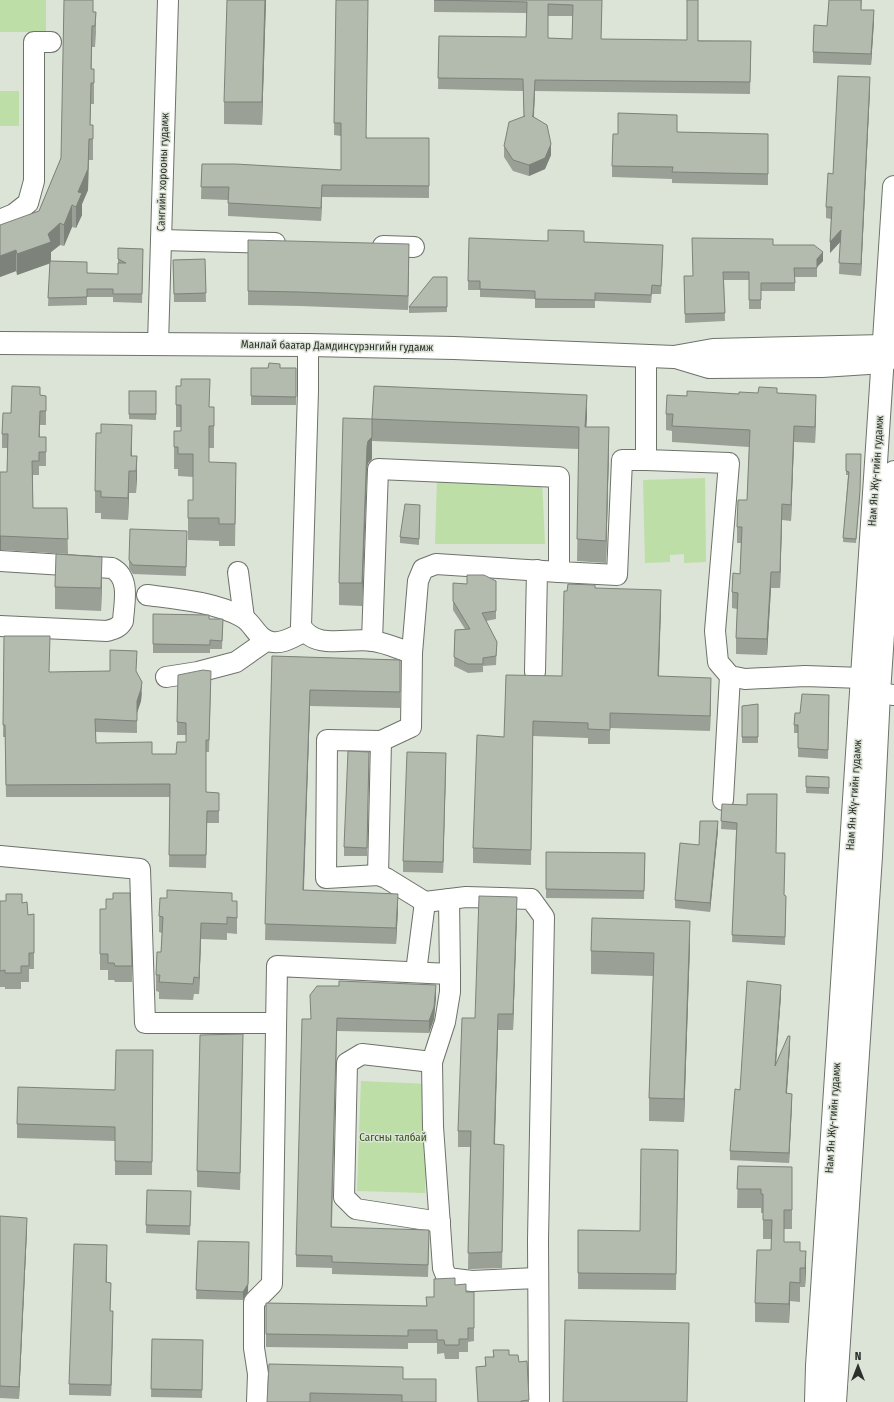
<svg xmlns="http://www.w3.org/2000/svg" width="894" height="1402" viewBox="0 0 894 1402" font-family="'Fira Sans Condensed',sans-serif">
	<rect width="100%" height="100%" fill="#dce3d7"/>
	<g fill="#bddea6">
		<rect x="0" y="0" width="46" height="32"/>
		<rect x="0" y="91" width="19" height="35"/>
		<polygon points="705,478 706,562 684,563 684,554 670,555 670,562 645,563 643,480"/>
		<polygon points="437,479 542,480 545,544 435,544"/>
		<polygon points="361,1081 429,1084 425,1193 357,1191"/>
	</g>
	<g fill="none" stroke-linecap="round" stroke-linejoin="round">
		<g stroke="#6d7369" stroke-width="22">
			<g id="minor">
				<polyline points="0,220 14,214 28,203 34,181 34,42 51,42"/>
				<polyline points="161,240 275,243"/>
				<polyline points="383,246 414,247"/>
				<polyline points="158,344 168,0"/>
				<path d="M308,345v46l-7,235c14,25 48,11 72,15 13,2 26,8 39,12l-1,74 -30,14 -54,-1 -1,138 52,-3 8,3 39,24 41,-5 65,2 13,18 -6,323 1,162"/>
				<polyline points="646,356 646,460 729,463 715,631 718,662 730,676 745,679 805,676 862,678"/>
				<path d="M0,561l112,7c19,10 12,35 11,53 -4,7 -9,8 -16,10l-107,-5"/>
				<polyline points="238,572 244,618"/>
				<path d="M147,595c31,4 68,7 95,22 12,6 14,22 30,25 12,2 22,-6 32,-10"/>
				<polyline points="372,641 378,469 559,477 559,572 617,575 622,460 646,460"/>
				<polyline points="412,653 418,581 423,569 436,564 559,572"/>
				<polyline points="535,672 537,570"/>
				<polyline points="166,677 198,672 236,662 266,641"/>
				<polyline points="879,693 894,695"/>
				<polyline points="723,800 730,676"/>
				<polyline points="0,856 140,869 145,1023 276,1023"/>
				<polyline points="378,875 381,741"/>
				<polyline points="416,972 425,902"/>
				<polyline points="450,974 450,992 445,1022 432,1062 433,1127 443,1268 447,1278 472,1281 538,1278"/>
				<polyline points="432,1062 362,1054 347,1063 344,1197 356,1209 440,1222"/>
				<polyline points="257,1402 258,1374 254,1348 254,1302 272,1284 277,966 450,974 449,899"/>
			</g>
		</g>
		<g stroke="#6d7369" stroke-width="24">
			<g id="major">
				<polyline points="0,343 308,345 454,348 674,357 713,350 884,346 894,348"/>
				<polyline points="679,358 709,367 822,366 884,362 894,355"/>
				<polyline points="816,1402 817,1366 894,187"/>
				<polyline points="835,1402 871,856 879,693 894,472"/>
			</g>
		</g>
		<use href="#minor" stroke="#fff" stroke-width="20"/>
		<use href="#major" stroke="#fff" stroke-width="22"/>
	</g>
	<g fill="#9aa096" fill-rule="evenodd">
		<polygon points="266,0 262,125 224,124 224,102"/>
		<polygon points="336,0 367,138 429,138 429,198 322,197 321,221 228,216 228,200 201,199 202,164 341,170 341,136 334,135"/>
		<path d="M434,0h168l-1,39 150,2 -1,53 -215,-3 -1,26 17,38 -6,14 -16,7 -16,-5 -9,-14v-11l20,-29 -1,-26 -85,-2 1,-53 87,1v-24l-92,-1zM548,16h25l-1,23 -24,-1z"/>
		<polygon points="829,0 862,0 861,10 874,21 871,65 813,63 813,52 827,26"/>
		<polygon points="93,12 96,12 96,33 95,47 92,47 91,69 94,69 94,104 91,104 90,125 93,125 93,160 89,160 88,190 82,204 82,215 76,228 72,227 64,246 60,245 51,252 51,261 87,273 118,274 118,248 143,249 142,303 113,302 113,297 87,297 87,305 48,306 50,263 17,275 16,271 0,277 39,211 61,158"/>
		<polygon points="870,89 861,276 839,274 840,242 830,253 831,219 826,218 826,207 833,174"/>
		<polygon points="677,132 768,134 768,185 672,183 672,179 612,177 612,166"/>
		<polygon points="248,240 409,258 408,310 300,306 248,305"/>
		<polygon points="584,242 663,254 661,294 652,294 651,303 595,301 595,308 535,308 535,299 480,297 480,290 468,290 468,281"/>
		<polygon points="773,245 823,261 817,267 817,277 795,277 795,291 761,291 761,309 749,309 749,280 724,280 725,321 685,323 684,276 693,276"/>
		<polygon points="205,259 206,302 174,302 173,260"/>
		<polygon points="447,277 447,312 409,313 409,307"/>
		<rect x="251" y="368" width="45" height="37"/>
		<polygon points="176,386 210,407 214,407 214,448 209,448 209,462 236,485 235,546 219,546 219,541 188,540 188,500 193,500 193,477 178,476 178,469 174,469 174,431 181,431 181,427 176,427"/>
		<polygon points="129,391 156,391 156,420 129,419"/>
		<polygon points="758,393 777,393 816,411 815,443 794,442 791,521 782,520 780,588 771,588 767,655 736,654 736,638 737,609 732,608 732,592 740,574 741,543 737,543 737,527 747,500 749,447 672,442 672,431 666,430 666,414 687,396"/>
		<polygon points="40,395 46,396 46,425 40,425 40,437 46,437 46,466 39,466 39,475 33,475 33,508 67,508 68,554 0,550 0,472 7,472 8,448 2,448 2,434 11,413"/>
		<polygon points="587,417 586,427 609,449 606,563 577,561 579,449 372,441 372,459 368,463 367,469 362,606 339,605 339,583 372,419"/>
		<polygon points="132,448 132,456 137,456 136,493 129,493 128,520 101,519 101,513 95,513 95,491"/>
		<polygon points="846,454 860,495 856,543 843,542 848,475 846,475"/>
		<polygon points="420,505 419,545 400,543 400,537"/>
		<polygon points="187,531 186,576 133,574 129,568 129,560"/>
		<polygon points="102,579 101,611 55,609 55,587"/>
		<polygon points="496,581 496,619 486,621 497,642 496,665 483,666 483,672 468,673 454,666 455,630 465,629 453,610 453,583 467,584"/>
		<polygon points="595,588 661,605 659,676 711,693 710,731 610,728 610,744 588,744 588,738 533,736 531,865 473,863 473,848 504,737 562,676 567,591"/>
		<polygon points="153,614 209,619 223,619 222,649 210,649 210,653 153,653"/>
		<polygon points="4,636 49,672 137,672 142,694 141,701 137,713 137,733 96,732 96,743 152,754 176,754 186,742 186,735 177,735 177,722 211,683 209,752 206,752 206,792 219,793 219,823 207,823 206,868 169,867 170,797 6,797 5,737 3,737"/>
		<polygon points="272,656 400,660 400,708 310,706 304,890 398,910 396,944 265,940"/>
		<polygon points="829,695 828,759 798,757 798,733 794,733 794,725 800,713"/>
		<polygon points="758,704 758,743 742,743 742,706"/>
		<polygon points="369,752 367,856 344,856 344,847"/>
		<polygon points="446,765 443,873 403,872 403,861"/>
		<polygon points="806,776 829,777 829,794 806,793"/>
		<polygon points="722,804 776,853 784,895 786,903 785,945 732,942 736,830 721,829"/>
		<polygon points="718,830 710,912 675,908 675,900 699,845"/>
		<polygon points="546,852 645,853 644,899 546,898"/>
		<polygon points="0,901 22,903 28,915 34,914 34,969 29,969 29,982 21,982 21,989 5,989 5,987 0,987"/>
		<polygon points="232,901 237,917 237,934 227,933 227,940 201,939 199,994 194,994 193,1000 159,999 159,992 156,991 156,975 161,952 162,933 159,932 159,916"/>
		<polygon points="100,909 132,966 132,982 115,982 114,980 108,980 108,970 100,970"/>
		<polygon points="517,914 513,1030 498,1030 495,1144 504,1161 502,1268 472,1269 468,1269 470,1147 458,1147 458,1131 475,1018"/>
		<polygon points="690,944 684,1122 649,1121 649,1098 653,976 591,974 591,951"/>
		<polygon points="781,995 776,1064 790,1046 787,1093 792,1103 789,1163 730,1160 730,1151 740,1090"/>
		<polygon points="436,997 434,1019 429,1033 337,1031 336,1063 332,1227 429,1242 428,1277 332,1274 332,1268 296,1267 296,1255 311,1019"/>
		<polygon points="153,1050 152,1175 115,1175 115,1141 17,1138 17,1124 115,1090"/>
		<polygon points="243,1050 240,1190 197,1187 197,1171"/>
		<polygon points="678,1150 676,1290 578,1289 578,1230 640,1231"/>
		<polygon points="738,1166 792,1167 792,1229 784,1229 784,1242 800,1251 806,1251 806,1270 805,1287 800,1287 800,1302 790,1301 789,1323 755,1322 755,1303 771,1250 772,1239 763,1239 763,1213 761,1213 761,1208 737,1208"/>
		<polygon points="191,1191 190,1235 146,1233 146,1225"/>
		<polygon points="0,1216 27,1229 19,1399 0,1398"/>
		<polygon points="198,1241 248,1292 243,1300 196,1299"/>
		<polygon points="107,1256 107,1283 111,1294 110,1311 113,1322 111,1396 69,1395 69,1384"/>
		<polygon points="455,1285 466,1292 474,1292 474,1341 468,1342 468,1352 459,1352 459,1359 445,1359 444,1353 437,1354 437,1343 408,1343 408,1349 266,1347 266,1303 426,1306 434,1297"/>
		<polygon points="152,1339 203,1340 202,1398 151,1397"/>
		<polygon points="493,1350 509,1355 519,1362 527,1361 529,1402 478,1402 476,1367 485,1366 485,1357 493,1357"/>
		<polygon points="269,1364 403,1379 436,1402 310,1402"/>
	</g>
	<g fill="#7d827a">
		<polygon points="265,0 266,0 262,125 262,102"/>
		<polygon points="874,10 874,21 871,65 871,54"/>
		<polygon points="92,26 92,47 91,83 91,69"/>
		<polygon points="870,77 870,89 861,276 861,264"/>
		<polygon points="535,80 535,91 533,127 533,116"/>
		<polygon points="91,83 91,104 90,139"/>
		<polygon points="89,139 88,190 82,204 82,215 76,228 76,207 78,192"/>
		<polygon points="551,144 551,155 545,169 529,176 529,165"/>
		<polygon points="322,185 322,197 321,221 321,208"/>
		<polygon points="72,205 72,227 64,246 64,225"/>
		<polygon points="60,223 60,245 51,252 51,263 17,275 17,254 48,234"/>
		<polygon points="841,230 841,241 830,253 830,242"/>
		<polygon points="409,244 409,258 408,310 408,296"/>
		<polygon points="16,250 16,271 0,277 0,256"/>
		<polygon points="823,252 823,261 817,267 817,259"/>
		<polygon points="587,395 587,417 585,449 585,427"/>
		<polygon points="816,395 816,411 815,443 815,427"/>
		<polygon points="372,419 372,459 368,463 367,469 362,606 362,583 367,446"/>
		<polygon points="132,425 132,448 131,471 131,456"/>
		<polygon points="794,426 794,442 791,521 791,505"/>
		<polygon points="609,427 609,449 606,563 606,541"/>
		<polygon points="137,456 137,478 136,493 136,471"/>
		<polygon points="129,471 129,493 128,520 128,498"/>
		<polygon points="782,504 782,520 780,588 780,572"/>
		<polygon points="1,535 1,550 0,550 0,536"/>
		<polygon points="102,557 102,579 101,611 101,588"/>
		<polygon points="771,572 771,588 767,655 767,639"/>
		<polygon points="661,590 661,605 658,691 658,676"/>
		<polygon points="711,678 711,693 710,731 710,716"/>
		<polygon points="142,682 141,701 137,713 137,701"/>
		<polygon points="310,690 310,706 303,907 303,890"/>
		<polygon points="446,753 446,765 443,873 443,862"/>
		<polygon points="718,821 718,830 710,912 710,903"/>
		<polygon points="398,894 398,910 396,944 396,928"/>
		<polygon points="517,897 517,914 513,1030 513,1014"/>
		<polygon points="690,921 690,944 684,1122 684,1099"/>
		<polygon points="201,923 201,939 199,994 199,978"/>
		<polygon points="436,985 436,997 434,1019 429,1033 429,1021"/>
		<polygon points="781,985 781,995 775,1076 775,1066"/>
		<polygon points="498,1014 498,1030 494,1161 494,1144"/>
		<polygon points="337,1018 337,1031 336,1063 336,1051"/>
		<polygon points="790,1036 790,1046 786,1103 786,1093"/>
		<polygon points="792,1094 792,1103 789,1163 789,1153"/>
		<polygon points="27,1218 27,1229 19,1399 19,1387"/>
		<polygon points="249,1251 248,1292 243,1300 243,1292"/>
		<polygon points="806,1251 806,1270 805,1287 805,1268"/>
		<polygon points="790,1282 790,1301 789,1323 789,1304"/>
		<polygon points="113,1311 113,1322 111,1396 111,1385"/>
	</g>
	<g fill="#b3baae" stroke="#7d827a" fill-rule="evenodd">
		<polygon points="64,0 93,0 93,12 96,12 95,26 92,26 91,69 94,69 94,83 91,83 90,125 93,125 93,139 89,139 88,169 78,192 82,193 76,207 72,205 64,225 60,223 48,234 51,242 17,254 16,250 0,256 0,225 39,211 61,158"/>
		<polygon points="227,0 265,0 262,102 224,102"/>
		<polygon points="336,0 368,0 366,138 429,138 429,186 322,185 321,208 228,203 229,187 201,187 202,164 235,164 341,170 341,123 334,123"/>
		<path d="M434,0h168l-1,39 86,1v-40h11v41h53l-1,41 -215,-2 -2,36h-1l15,9 4,19 -6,14 -16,7 -16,-5 -9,-14 5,-24 16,-6h-1l-1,-37 -85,-1 1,-42 87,1 1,-35zM548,4l25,1 -1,34 -24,-1z"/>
		<polygon points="829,0 861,0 861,10 874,10 871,54 813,52 814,25 827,26"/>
		<polygon points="838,76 870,77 861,264 839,263 841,230 830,242 832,207 826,207 828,173 833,174"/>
		<polygon points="618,113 677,115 677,132 768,134 768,174 672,172 673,167 612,166 613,134 618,134"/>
		<polygon points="548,230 584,231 584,242 663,245 661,286 652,285 651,295 595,293 595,300 535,299 535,291 480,289 480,281 468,281 469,238 548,241"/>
		<polygon points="692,238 773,239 773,245 814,245 823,252 817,259 817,268 794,268 795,283 761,283 761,300 749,300 749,272 723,272 725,313 685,314 684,276 693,276"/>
		<polygon points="248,240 409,244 408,296 300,292 248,291"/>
		<polygon points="118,248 143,249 142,294 113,294 113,289 87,289 87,297 48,298 50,261 87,262 87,273 118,274 118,263 126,263 118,259"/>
		<polygon points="205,259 206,293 174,294 173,260"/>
		<polygon points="433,277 447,277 447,307 409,307"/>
		<polygon points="269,363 280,364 280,368 296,368 296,397 251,396 251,368 268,368"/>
		<polygon points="181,379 210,379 209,407 214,407 214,426 209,426 209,462 236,463 235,524 219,524 219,518 188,518 188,500 193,500 193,454 178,454 178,447 174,447 174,431 181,431 181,405 176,405 176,386 181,386"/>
		<polygon points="12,386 40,387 40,395 46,396 46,411 40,411 39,437 46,437 46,452 39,452 39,461 32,461 33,508 67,508 68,539 0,536 0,472 7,472 8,434 2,434 3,413 11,413"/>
		<polygon points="374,386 587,395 585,427 609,427 606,541 577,539 579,427 372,419"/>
		<polygon points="759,387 777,388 777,393 816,395 815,427 794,426 791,505 782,504 780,572 771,572 767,639 736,638 738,593 732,592 733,573 740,574 742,527 737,527 738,500 747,500 750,430 672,426 673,414 666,414 667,395 687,396 687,391 739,394 739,392 758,393"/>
		<rect x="129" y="391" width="27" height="23"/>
		<polygon points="343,418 372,419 372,437 368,441 367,446 362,583 339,583"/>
		<polygon points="101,424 132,425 131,456 137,456 136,471 129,471 128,498 101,497 101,491 95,491 96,433 101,433"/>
		<polygon points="846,454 861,454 860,491 856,539 843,538 849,472 846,471"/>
		<polygon points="405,504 420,505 419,539 400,537"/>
		<polygon points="130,529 187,531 186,567 133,565 129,560"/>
		<polygon points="56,554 102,557 101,588 55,587"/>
		<polygon points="467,575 484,575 496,581 496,611 482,613 497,642 496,656 483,658 483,664 468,664 454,657 455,630 470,629 453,601 453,583 467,584"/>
		<polygon points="568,584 595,585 595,588 661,590 658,676 711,678 710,716 610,713 610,730 588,729 588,723 533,721 531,850 473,848 477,735 504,737 506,675 562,676 564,591 567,591"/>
		<polygon points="153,614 209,615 209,619 223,619 222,641 210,640 210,645 153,644"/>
		<polygon points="4,636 50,636 49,672 110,671 110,650 137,651 136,671 142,682 141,689 137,701 137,721 95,719 96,743 152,742 152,754 176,754 177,742 186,742 186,723 177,722 178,675 203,670 211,671 209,740 206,740 206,792 219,793 219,811 207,811 206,855 169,855 170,784 6,785 5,725 3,725"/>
		<polygon points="272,656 400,660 400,692 310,690 303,890 398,894 396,928 265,924"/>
		<polygon points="802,694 829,695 828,750 798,748 798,725 794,725 795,713 800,713"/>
		<polygon points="758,704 758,737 742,737 742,706"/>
		<polygon points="348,751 369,752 367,848 344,847"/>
		<polygon points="407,752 446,753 443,862 403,861"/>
		<polygon points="806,776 829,777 829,788 806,787"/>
		<polygon points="747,794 777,794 776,853 785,853 784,895 786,896 785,937 732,935 737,823 721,821 722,804 747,805"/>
		<polygon points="700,821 718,821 710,903 675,900 680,843 699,845"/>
		<polygon points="546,852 645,853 644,891 546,889"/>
		<polygon points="167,890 232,893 232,901 237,901 237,918 227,917 227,924 201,923 199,978 194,977 193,984 159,982 160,975 156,975 157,952 161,952 163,917 159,916 160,898 167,898"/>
		<polygon points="113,893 130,893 132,966 115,966 114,963 108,963 108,954 100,954 100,909 106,909 106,899 113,899"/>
		<polygon points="6,894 22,894 22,903 27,902 28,915 34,914 34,953 29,953 29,966 21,966 21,973 5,973 5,970 0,971 0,901 6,901"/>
		<polygon points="479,896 517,897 513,1014 498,1014 494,1144 504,1145 502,1252 472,1253 468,1253 471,1131 458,1131 462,1018 475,1018"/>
		<polygon points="592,918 690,921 684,1099 649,1098 654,953 591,951"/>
		<polygon points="339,981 436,985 434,1007 429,1021 337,1018 336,1051 331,1227 429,1230 428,1265 332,1262 332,1256 296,1255 302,1019 311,1019 310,995 317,986 339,986"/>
		<polygon points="747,981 781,985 775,1066 788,1036 790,1036 786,1093 792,1094 789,1153 730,1151 735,1089 740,1090"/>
		<polygon points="243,1034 240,1173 197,1171 200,1035"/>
		<polygon points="116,1050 153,1050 152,1162 115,1161 115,1127 17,1124 18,1087 115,1090"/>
		<polygon points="641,1149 678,1150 676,1274 578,1273 578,1230 640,1231"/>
		<polygon points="738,1166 792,1167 792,1210 784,1210 784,1242 800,1242 800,1251 806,1251 805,1268 800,1268 800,1283 790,1282 789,1304 755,1303 757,1250 771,1250 772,1220 763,1220 763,1194 761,1194 761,1189 737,1189"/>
		<polygon points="147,1190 191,1191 190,1226 146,1225"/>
		<polygon points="0,1216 27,1218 19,1387 0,1386"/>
		<polygon points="198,1241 249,1242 248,1284 243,1292 196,1290"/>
		<polygon points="74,1244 107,1245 106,1282 111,1283 110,1311 113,1311 111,1385 69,1384"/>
		<polygon points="455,1278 455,1285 466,1284 466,1292 474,1292 474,1328 468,1328 468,1339 459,1339 459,1345 445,1345 444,1340 437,1340 437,1330 408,1330 408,1336 266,1334 266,1303 427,1306 426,1297 434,1297 434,1279"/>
		<polygon points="565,1320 689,1323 687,1402 563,1402"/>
		<polygon points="152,1339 203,1340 202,1390 151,1389"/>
		<polygon points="493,1350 509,1350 509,1355 518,1355 519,1362 527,1361 529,1400 521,1401 521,1402 478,1402 476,1367 486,1366 485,1357 494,1357"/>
		<polygon points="269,1364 403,1367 403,1379 436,1379 436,1402 402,1402 402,1395 310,1393 310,1402 267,1402"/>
	</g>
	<g text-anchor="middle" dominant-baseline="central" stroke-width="3" stroke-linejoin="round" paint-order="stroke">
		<g font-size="11" fill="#2c2f2a" stroke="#dce3d7">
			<text transform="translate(163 172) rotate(-88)">Сангийн хорооны гудамж</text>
			<text transform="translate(337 346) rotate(1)">Манлай баатар Дамдинсүрэнгийн гудамж</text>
			<text transform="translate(876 471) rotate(-86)">Нам Ян Жү-гийн гудамж</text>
			<text transform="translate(854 795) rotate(-86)">Нам Ян Жү-гийн гудамж</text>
			<text transform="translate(833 1118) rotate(-86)">Нам Ян Жү-гийн гудамж</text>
		</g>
		<g font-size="11" fill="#325017" stroke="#dce3d7">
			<text x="393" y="1137">Сагсны талбай</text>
		</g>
	</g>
	<g transform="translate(858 1366)" stroke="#dce3d7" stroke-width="3" paint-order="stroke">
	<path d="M0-3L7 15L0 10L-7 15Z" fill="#2c2f2a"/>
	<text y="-6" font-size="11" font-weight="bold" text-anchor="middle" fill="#2c2f2a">N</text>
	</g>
</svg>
